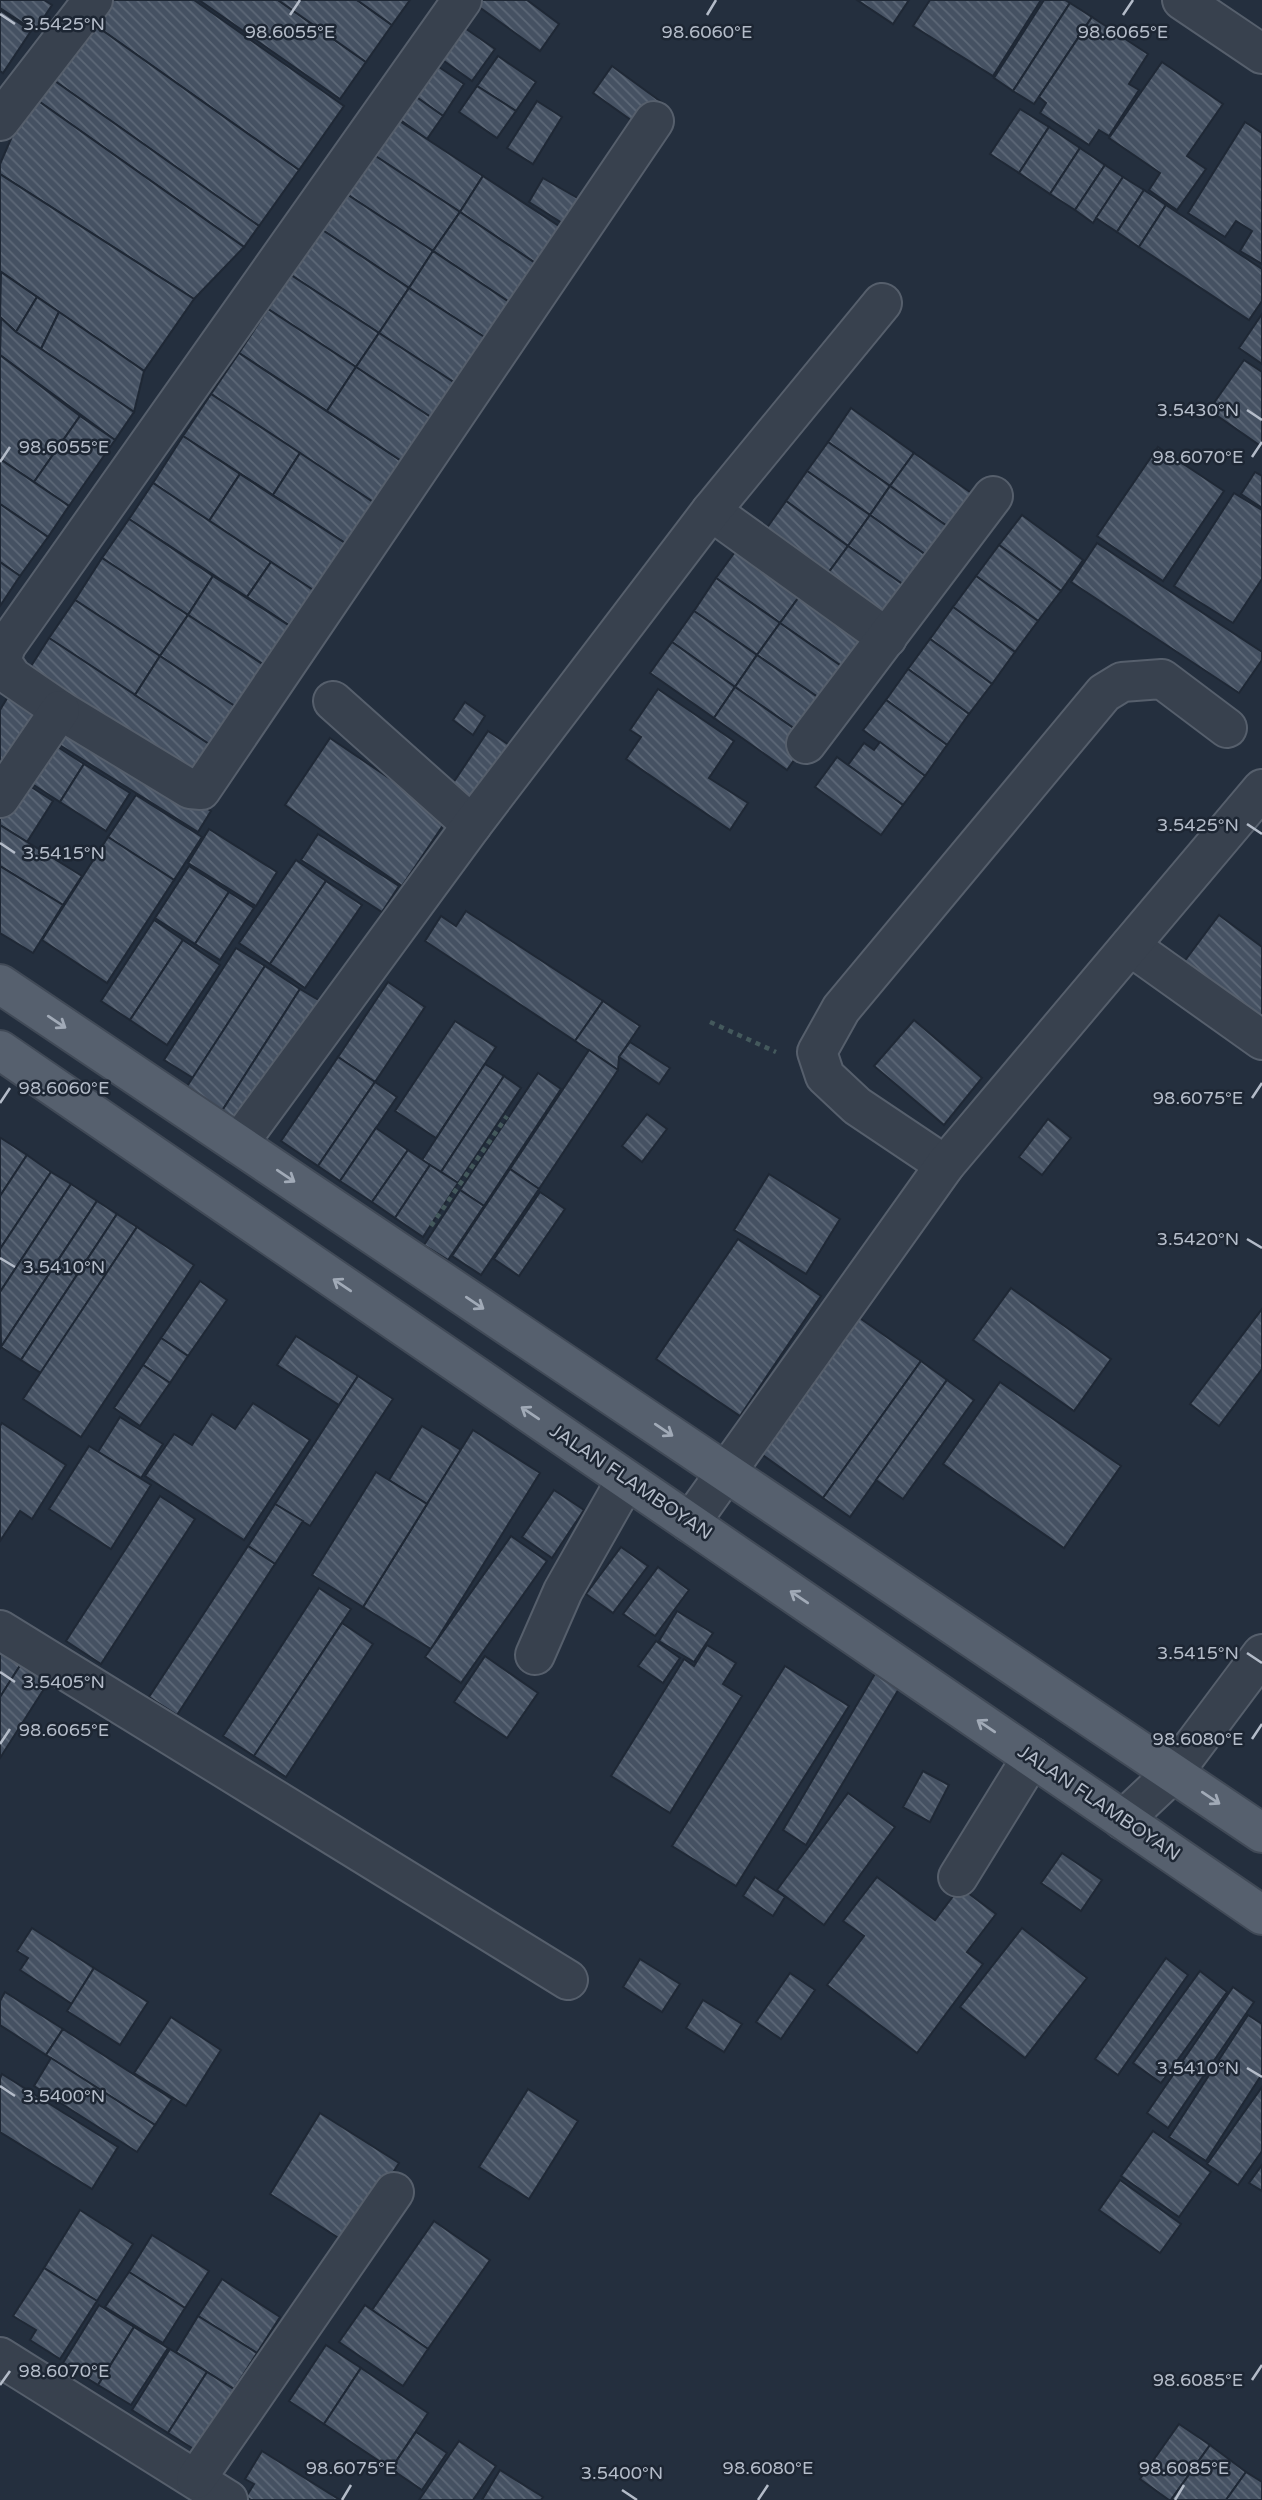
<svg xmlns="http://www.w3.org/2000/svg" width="1262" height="2500" viewBox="0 0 1262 2500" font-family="'Varela Round',sans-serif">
	<defs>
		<pattern id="building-back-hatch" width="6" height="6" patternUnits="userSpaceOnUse" patternTransform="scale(1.75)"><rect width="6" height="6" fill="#455162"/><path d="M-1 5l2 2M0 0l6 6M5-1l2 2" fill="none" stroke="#5d6877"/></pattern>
	</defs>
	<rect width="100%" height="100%" fill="#242f3e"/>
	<g fill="url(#building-back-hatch)" stroke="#1f2835" stroke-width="2">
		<polygon points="0,0 44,0 52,5 35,31 0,8"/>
		<polygon points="98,0 194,0 344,106 299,170 85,18"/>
		<polygon points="199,0 278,0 366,62 340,99"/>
		<polygon points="278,0 357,0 392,25 366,62"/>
		<polygon points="357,0 410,0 392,25"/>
		<polygon points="478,0 527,0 559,24 540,51 475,4"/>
		<polygon points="857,0 909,0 893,24"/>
		<polygon points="930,0 1041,0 993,76 913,26"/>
		<polygon points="1044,0 1065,0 1070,3 1013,91 994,78"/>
		<polygon points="1070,3 1092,17 1034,104 1013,91"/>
		<polygon points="0,10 31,31 3,73 0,71"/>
		<polygon points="1092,17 1148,54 1129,84 1139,90 1109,136 1099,130 1089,145 1040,113 1046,103 1039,97"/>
		<polygon points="85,18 299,170 259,226 45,74"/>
		<polygon points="462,26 495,49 472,81 440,58"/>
		<polygon points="498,56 536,82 516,111 477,86"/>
		<polygon points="1162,62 1223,104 1187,156 1206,169 1177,210 1149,190 1160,173 1109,138"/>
		<polygon points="436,65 464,84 443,116 415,96"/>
		<polygon points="612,66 664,104 645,130 593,93"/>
		<polygon points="45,74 259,226 244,247 30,95"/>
		<polygon points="477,86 516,111 497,138 459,112"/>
		<polygon points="30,95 244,247 194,299 0,174 0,164"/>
		<polygon points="415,96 443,116 427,139 399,119"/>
		<polygon points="537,101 562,117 533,164 507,148"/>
		<polygon points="1020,109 1049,127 1019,173 990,154"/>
		<polygon points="395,118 483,176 460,212 371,153"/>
		<polygon points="1245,122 1262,133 1262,264 1240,251 1252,231 1236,221 1225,237 1188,213"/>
		<polygon points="1049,127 1080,148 1050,194 1019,173"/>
		<polygon points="1080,148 1105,165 1075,210 1050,194"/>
		<polygon points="371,153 460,212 433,251 345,193"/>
		<polygon points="1105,165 1123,177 1093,223 1075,210"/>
		<polygon points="0,174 194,299 144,371 0,271"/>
		<polygon points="483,176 568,232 544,269 460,212"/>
		<polygon points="1123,177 1144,190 1117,232 1096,218"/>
		<polygon points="543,178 586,203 570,228 529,202"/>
		<polygon points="1144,190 1166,205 1139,247 1117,232"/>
		<polygon points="345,193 433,251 409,288 321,229"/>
		<polygon points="1166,205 1262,269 1262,301 1249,320 1139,247"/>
		<polygon points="460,212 544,269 518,308 433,251"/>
		<polygon points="321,229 409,288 379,333 291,275"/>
		<polygon points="433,251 518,308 495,344 409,288"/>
		<polygon points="1,272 37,297 16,332 0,317"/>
		<polygon points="291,275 379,333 356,367 268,309"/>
		<polygon points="409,288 495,344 464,389 379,333"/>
		<polygon points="37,297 59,312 41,349 16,332"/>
		<polygon points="268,309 356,367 327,411 239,353"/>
		<polygon points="59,312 144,371 134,412 41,349"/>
		<polygon points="1262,314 1262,364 1239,348"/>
		<polygon points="1,318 16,332 134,412 115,440 0,355"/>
		<polygon points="379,333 464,389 441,424 356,367"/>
		<polygon points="239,353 412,468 385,510 211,394"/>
		<polygon points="0,355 80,416 34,482 0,459"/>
		<polygon points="1244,360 1262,372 1262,447 1209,410"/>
		<polygon points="356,367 441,424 412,468 327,411"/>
		<polygon points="211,394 300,453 273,495 183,436"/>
		<polygon points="851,408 914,453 890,486 828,442"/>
		<polygon points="80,416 115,440 69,506 34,482"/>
		<polygon points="183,436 240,474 209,521 153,483"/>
		<polygon points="828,442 890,486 870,515 807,471"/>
		<polygon points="1158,447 1224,491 1163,581 1097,536"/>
		<polygon points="300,453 385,510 357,551 273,495"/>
		<polygon points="914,453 977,497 954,531 890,486"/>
		<polygon points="0,459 69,506 48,537 0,504"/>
		<polygon points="807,471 870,515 848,546 786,501"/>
		<polygon points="1255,472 1262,476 1262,508 1241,494"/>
		<polygon points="240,474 357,551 325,598 209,521"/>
		<polygon points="153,483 271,562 247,597 129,519"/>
		<polygon points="890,486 954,531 933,560 870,515"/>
		<polygon points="1234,493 1262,510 1262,579 1233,623 1174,586"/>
		<polygon points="786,501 848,546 826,576 764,532"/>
		<polygon points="0,504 48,537 20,576 0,562"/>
		<polygon points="870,515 933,560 911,590 848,546"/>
		<polygon points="1022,515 1083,560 1061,591 999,545"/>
		<polygon points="129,519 213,576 188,615 102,558"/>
		<polygon points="1097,543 1262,652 1262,660 1239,693 1071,582"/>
		<polygon points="740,545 804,590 780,623 716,578"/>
		<polygon points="999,545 1061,591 1038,621 976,576"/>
		<polygon points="848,546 911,590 889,621 826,576"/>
		<polygon points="102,558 188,615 160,656 75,600"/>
		<polygon points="0,562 20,576 0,606"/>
		<polygon points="271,562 325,598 302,634 247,597"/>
		<polygon points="213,576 302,634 276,673 188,615"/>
		<polygon points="976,576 1038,621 1015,652 953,607"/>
		<polygon points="716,578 780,623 757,655 694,611"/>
		<polygon points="804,590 878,642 854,675 780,623"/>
		<polygon points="75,600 160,656 135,695 49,638"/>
		<polygon points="953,607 1015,652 992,684 930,639"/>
		<polygon points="694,611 757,655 735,687 672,642"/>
		<polygon points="188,615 276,673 248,715 160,656"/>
		<polygon points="780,623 854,675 832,707 757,655"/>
		<polygon points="49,638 223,753 199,789 26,674"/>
		<polygon points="930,639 992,684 969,714 908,669"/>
		<polygon points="672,642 735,687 714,718 650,673"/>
		<polygon points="757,655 832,707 809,739 735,687"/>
		<polygon points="160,656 248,715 223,753 135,695"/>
		<polygon points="908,669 969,714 947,745 886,700"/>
		<polygon points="735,687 809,739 787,770 714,718"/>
		<polygon points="658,689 734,741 709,778 748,803 730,830 626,759 641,737 630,730"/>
		<polygon points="12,690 45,711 0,781 0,710"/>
		<polygon points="886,700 947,745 925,776 863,730"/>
		<polygon points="465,702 485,716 473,735 453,720"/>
		<polygon points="63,718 211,811 198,832 50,739"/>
		<polygon points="488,731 518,751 473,815 445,795"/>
		<polygon points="44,738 84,764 60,802 20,776"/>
		<polygon points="330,738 448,818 402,886 285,805"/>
		<polygon points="880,742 925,776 903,805 848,765 864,743 874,750"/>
		<polygon points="837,757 903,805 881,835 815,787"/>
		<polygon points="84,764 130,793 106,831 60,802"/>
		<polygon points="22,781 53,801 27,842 0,825 0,817"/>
		<polygon points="136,795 202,837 174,880 108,837"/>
		<polygon points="0,825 82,876 63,905 0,866"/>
		<polygon points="209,829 277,872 256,906 188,863"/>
		<polygon points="318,834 399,886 382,912 301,860"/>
		<polygon points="108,837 174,880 107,983 42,940"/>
		<polygon points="296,860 326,881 270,964 239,943"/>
		<polygon points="0,866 63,905 33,953 0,933"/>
		<polygon points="189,866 229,892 195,944 155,918"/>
		<polygon points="326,881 362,905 305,988 270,964"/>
		<polygon points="229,892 254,908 220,960 195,944"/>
		<polygon points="466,911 603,1001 575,1041 425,941 441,916 456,926"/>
		<polygon points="1219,915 1262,947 1262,1031 1178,970"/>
		<polygon points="154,920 183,940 130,1020 101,1001"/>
		<polygon points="183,940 220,965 167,1045 130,1020"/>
		<polygon points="236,948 265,966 193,1078 164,1060"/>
		<polygon points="265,966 300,989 220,1114 184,1091"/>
		<polygon points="388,982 425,1007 375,1082 338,1057"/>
		<polygon points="300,989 320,1001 240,1126 220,1114"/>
		<polygon points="603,1001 640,1026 619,1057 618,1070 575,1041"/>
		<polygon points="914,1020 982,1078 944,1125 874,1066"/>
		<polygon points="455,1021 496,1047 436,1138 395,1111"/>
		<polygon points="630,1042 670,1068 659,1084 619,1057"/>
		<polygon points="589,1050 618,1070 539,1189 510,1169"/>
		<polygon points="338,1057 375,1082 318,1166 281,1141"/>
		<polygon points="485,1064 504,1076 441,1172 422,1160"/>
		<polygon points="538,1073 561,1089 484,1206 460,1190"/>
		<polygon points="504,1076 521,1088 458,1183 441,1172"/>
		<polygon points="375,1082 397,1097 340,1181 318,1166"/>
		<polygon points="647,1114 667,1129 642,1162 622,1146"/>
		<polygon points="1048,1119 1071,1138 1042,1175 1019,1157"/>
		<polygon points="376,1128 408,1150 372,1202 340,1181"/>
		<polygon points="1,1138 27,1155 0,1196 0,1139"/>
		<polygon points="408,1150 430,1165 395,1218 372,1202"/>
		<polygon points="27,1155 51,1172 0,1249 0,1196"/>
		<polygon points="430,1165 458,1183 423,1237 395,1218"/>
		<polygon points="510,1169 539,1189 481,1275 452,1256"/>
		<polygon points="51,1172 71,1184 0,1292 0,1249"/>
		<polygon points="769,1174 840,1219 806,1274 734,1230"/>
		<polygon points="71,1184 97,1201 1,1347 0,1292"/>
		<polygon points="460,1190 484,1206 448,1260 424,1245"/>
		<polygon points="540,1192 565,1209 519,1276 494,1259"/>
		<polygon points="97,1201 117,1214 21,1360 1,1347"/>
		<polygon points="117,1214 137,1227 41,1373 21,1360"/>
		<polygon points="137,1227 194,1265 81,1437 23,1399"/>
		<polygon points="738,1239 821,1296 740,1416 656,1359"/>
		<polygon points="200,1281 227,1300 188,1356 161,1338"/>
		<polygon points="1011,1288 1111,1359 1074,1411 973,1340"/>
		<polygon points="1262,1309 1262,1369 1219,1426 1190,1404"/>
		<polygon points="854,1314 921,1361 823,1498 757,1451"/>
		<polygon points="296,1336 358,1376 339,1405 277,1365"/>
		<polygon points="161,1338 188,1356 170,1383 143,1365"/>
		<polygon points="921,1361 947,1380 850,1517 823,1498"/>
		<polygon points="143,1365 170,1383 140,1426 114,1408"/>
		<polygon points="358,1376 393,1399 310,1526 275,1504"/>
		<polygon points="947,1380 974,1400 903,1499 876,1480"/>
		<polygon points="1000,1382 1121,1466 1064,1548 943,1464"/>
		<polygon points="253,1403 310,1440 244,1540 145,1476 174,1434 192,1445 212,1414 235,1429"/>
		<polygon points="120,1417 163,1444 141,1478 98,1452"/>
		<polygon points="2,1423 66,1465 32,1519 20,1511 0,1541 0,1426"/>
		<polygon points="422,1426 461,1450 427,1504 389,1480"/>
		<polygon points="473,1430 540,1473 431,1649 363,1607"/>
		<polygon points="89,1446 151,1485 111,1549 49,1509"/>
		<polygon points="376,1472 427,1504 363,1607 312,1575"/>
		<polygon points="554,1490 584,1510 552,1558 522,1537"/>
		<polygon points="160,1496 195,1519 101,1664 66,1641"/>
		<polygon points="275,1504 303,1521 275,1564 248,1546"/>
		<polygon points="511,1536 547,1561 461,1683 425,1657"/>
		<polygon points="248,1546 275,1564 177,1715 149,1697"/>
		<polygon points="621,1547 648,1566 613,1613 586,1594"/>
		<polygon points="658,1567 689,1590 655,1636 623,1614"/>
		<polygon points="319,1588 351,1609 254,1756 223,1736"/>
		<polygon points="677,1611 713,1633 694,1662 659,1641"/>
		<polygon points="342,1623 373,1644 286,1777 254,1756"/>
		<polygon points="656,1641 680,1658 663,1683 638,1666"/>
		<polygon points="707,1645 736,1663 723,1684 742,1696 670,1813 611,1776 684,1659 694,1666"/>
		<polygon points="0,1650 21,1664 0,1697"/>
		<polygon points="485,1656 538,1693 507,1738 454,1702"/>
		<polygon points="21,1664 49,1681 0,1758 0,1697"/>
		<polygon points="785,1666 849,1706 736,1886 672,1846"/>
		<polygon points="876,1672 900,1687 806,1845 783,1830"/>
		<polygon points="923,1771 949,1785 930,1822 903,1807"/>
		<polygon points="848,1793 895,1827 824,1925 777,1890"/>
		<polygon points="1062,1853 1102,1880 1081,1911 1041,1883"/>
		<polygon points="755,1877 785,1897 773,1916 743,1896"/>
		<polygon points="877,1877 935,1920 960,1887 996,1914 967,1952 983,1964 917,2053 827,1985 864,1936 843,1921"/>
		<polygon points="32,1928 94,1968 72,2004 20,1970 28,1958 17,1951"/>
		<polygon points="1022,1928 1087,1978 1025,2058 960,2007"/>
		<polygon points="1166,1958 1188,1975 1118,2075 1095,2059"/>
		<polygon points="640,1959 680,1984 662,2012 623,1987"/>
		<polygon points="94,1968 148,2002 120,2045 67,2011"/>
		<polygon points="1200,1971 1227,1992 1161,2083 1133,2063"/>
		<polygon points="790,1973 815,1990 781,2039 756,2022"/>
		<polygon points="1233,1987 1254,2002 1168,2128 1147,2113"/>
		<polygon points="5,1992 63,2029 46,2055 0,2025 0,2001"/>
		<polygon points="703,2000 742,2024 724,2052 686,2028"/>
		<polygon points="1248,2015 1262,2024 1262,2074 1206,2161 1169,2137"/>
		<polygon points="171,2017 221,2050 186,2106 134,2073"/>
		<polygon points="63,2029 172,2099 155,2125 46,2055"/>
		<polygon points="51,2058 155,2125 137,2152 34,2086"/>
		<polygon points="2,2074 118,2147 92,2189 0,2132 0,2078"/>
		<polygon points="1262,2087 1262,2151 1238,2185 1207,2164"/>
		<polygon points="528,2089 578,2121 529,2199 479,2167"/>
		<polygon points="320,2113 399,2163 348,2244 270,2194"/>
		<polygon points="1153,2131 1211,2172 1179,2217 1121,2176"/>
		<polygon points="1262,2165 1262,2191 1249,2183"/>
		<polygon points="1120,2180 1181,2224 1160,2253 1099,2210"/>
		<polygon points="80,2210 133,2244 97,2301 44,2268"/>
		<polygon points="434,2221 490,2260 428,2349 372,2310"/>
		<polygon points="152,2235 209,2271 185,2308 129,2272"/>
		<polygon points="44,2268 97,2301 60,2359 30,2340 36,2330 13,2316"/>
		<polygon points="129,2272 185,2308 163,2343 105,2307"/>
		<polygon points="222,2279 280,2317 257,2353 198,2316"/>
		<polygon points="99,2305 134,2327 98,2385 63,2363"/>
		<polygon points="365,2305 428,2349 403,2386 339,2342"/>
		<polygon points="198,2316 257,2353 234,2389 176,2352"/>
		<polygon points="134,2327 168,2348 131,2405 98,2385"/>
		<polygon points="326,2345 361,2368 324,2424 289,2401"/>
		<polygon points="170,2349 207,2372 168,2433 132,2410"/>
		<polygon points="361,2368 428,2413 391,2469 324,2424"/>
		<polygon points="207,2372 243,2395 205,2456 168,2433"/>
		<polygon points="1179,2424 1210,2445 1171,2500 1169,2500 1140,2479"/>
		<polygon points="416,2432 447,2453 422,2490 391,2469"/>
		<polygon points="459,2441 496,2466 473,2500 419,2500"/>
		<polygon points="1210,2445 1246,2472 1226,2500 1171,2500"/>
		<polygon points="262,2451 340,2500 251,2500 246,2497 254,2484 245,2479"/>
		<polygon points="500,2470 543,2497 541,2500 482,2500"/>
		<polygon points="1246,2472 1262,2482 1262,2500 1226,2500"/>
	</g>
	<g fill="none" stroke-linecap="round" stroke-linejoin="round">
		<g stroke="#565f6c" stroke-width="42">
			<g id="minor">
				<polyline points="462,0 6,646 1,661 12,677 60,710 190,789 201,790 654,121"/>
				<polyline points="1182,0 1262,54"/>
				<polyline points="0,121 93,0"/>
				<polyline points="711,511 887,638"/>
				<polyline points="333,701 472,825"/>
				<polyline points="806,744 993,496"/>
				<polyline points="0,798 60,710"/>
				<polyline points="1130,946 1262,1040"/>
				<polyline points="238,1144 472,825 711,511 882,303"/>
				<polyline points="945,1165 857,1106 825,1076 817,1052 841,1009 1104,693 1122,682 1162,679 1227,728"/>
				<polyline points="690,1523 945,1165 1262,789"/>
				<polyline points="0,1630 568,1980"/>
				<polyline points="535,1655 563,1591 626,1480"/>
				<polyline points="1123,1820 1173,1773 1262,1654"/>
				<polyline points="958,1877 1032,1757"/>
				<polyline points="0,2357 228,2500"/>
				<polyline points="196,2479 394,2192"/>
			</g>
		</g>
		<g stroke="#414a57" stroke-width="42">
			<g id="major">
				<polyline points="0,984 1262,1833"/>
				<polyline points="0,1050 1262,1915"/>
			</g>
		</g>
		<g stroke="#44595c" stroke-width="4.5" stroke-dasharray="5 5" stroke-linecap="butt">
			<polyline points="710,1022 776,1052"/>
			<polyline points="431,1226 507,1116"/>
		</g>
		<use href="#minor" stroke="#38414e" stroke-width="38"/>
		<use href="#major" stroke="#56606e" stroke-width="38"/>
	</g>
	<defs><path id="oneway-shaft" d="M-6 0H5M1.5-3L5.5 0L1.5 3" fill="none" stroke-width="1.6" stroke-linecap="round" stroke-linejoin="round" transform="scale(1.75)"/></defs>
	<g stroke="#a1aab7">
		<use href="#oneway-shaft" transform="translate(57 1022) rotate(34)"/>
		<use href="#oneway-shaft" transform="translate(286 1176) rotate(34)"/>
		<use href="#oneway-shaft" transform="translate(342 1285) rotate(-146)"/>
		<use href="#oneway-shaft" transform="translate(475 1303) rotate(34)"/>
		<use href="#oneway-shaft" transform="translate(530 1413) rotate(-146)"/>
		<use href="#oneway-shaft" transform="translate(664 1430) rotate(34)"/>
		<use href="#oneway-shaft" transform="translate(799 1597) rotate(-146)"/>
		<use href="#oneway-shaft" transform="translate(986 1726) rotate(-146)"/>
		<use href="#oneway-shaft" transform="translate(1211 1798) rotate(34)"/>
	</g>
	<path fill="none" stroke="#b4bcc9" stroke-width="2.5" d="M0,14l15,10M290,15l10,-15M707,15l9,-15M1123,15l10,-15M1247,410l15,10M1252,457l10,-15M0,462l10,-15M1247,824l15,10M0,843l15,10M1252,1098l10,-15M0,1103l10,-15M1247,1239l15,9M0,1258l15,9M1247,1653l15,10M0,1672l15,10M1252,1739l10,-15M0,1744l10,-15M1247,2068l15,9M0,2086l15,10M1252,2380l10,-15M0,2385l10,-14M622,2490l15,10M342,2500l9,-15M758,2500l10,-15M1175,2500l9,-15"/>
	<g text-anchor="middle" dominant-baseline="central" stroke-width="5" stroke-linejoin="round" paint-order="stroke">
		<g font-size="19" fill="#b4bcc9" stroke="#1d2633">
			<text transform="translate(631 1482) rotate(34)">JALAN FLAMBOYAN</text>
			<text transform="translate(1099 1803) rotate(34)">JALAN FLAMBOYAN</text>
		</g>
	</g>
	<g font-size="18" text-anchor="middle" fill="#b4bcc9" stroke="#1d2633" stroke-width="5" stroke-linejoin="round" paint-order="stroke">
		<text x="64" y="30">3.5425°N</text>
		<text x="707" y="38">98.6060°E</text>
		<text x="290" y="38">98.6055°E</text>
		<text x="1123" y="38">98.6065°E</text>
		<text x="1198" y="416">3.5430°N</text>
		<text x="64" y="453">98.6055°E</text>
		<text x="1198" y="463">98.6070°E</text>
		<text x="1198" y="831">3.5425°N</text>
		<text x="64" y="859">3.5415°N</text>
		<text x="64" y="1094">98.6060°E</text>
		<text x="1198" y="1104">98.6075°E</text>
		<text x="1198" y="1245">3.5420°N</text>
		<text x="64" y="1273">3.5410°N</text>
		<text x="1198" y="1659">3.5415°N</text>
		<text x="64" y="1688">3.5405°N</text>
		<text x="64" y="1736">98.6065°E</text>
		<text x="1198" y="1745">98.6080°E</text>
		<text x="1198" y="2074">3.5410°N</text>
		<text x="64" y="2102">3.5400°N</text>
		<text x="64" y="2377">98.6070°E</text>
		<text x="1198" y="2386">98.6085°E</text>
		<text x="351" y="2474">98.6075°E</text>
		<text x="768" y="2474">98.6080°E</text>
		<text x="1184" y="2474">98.6085°E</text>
		<text x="622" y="2479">3.5400°N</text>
	</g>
</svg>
